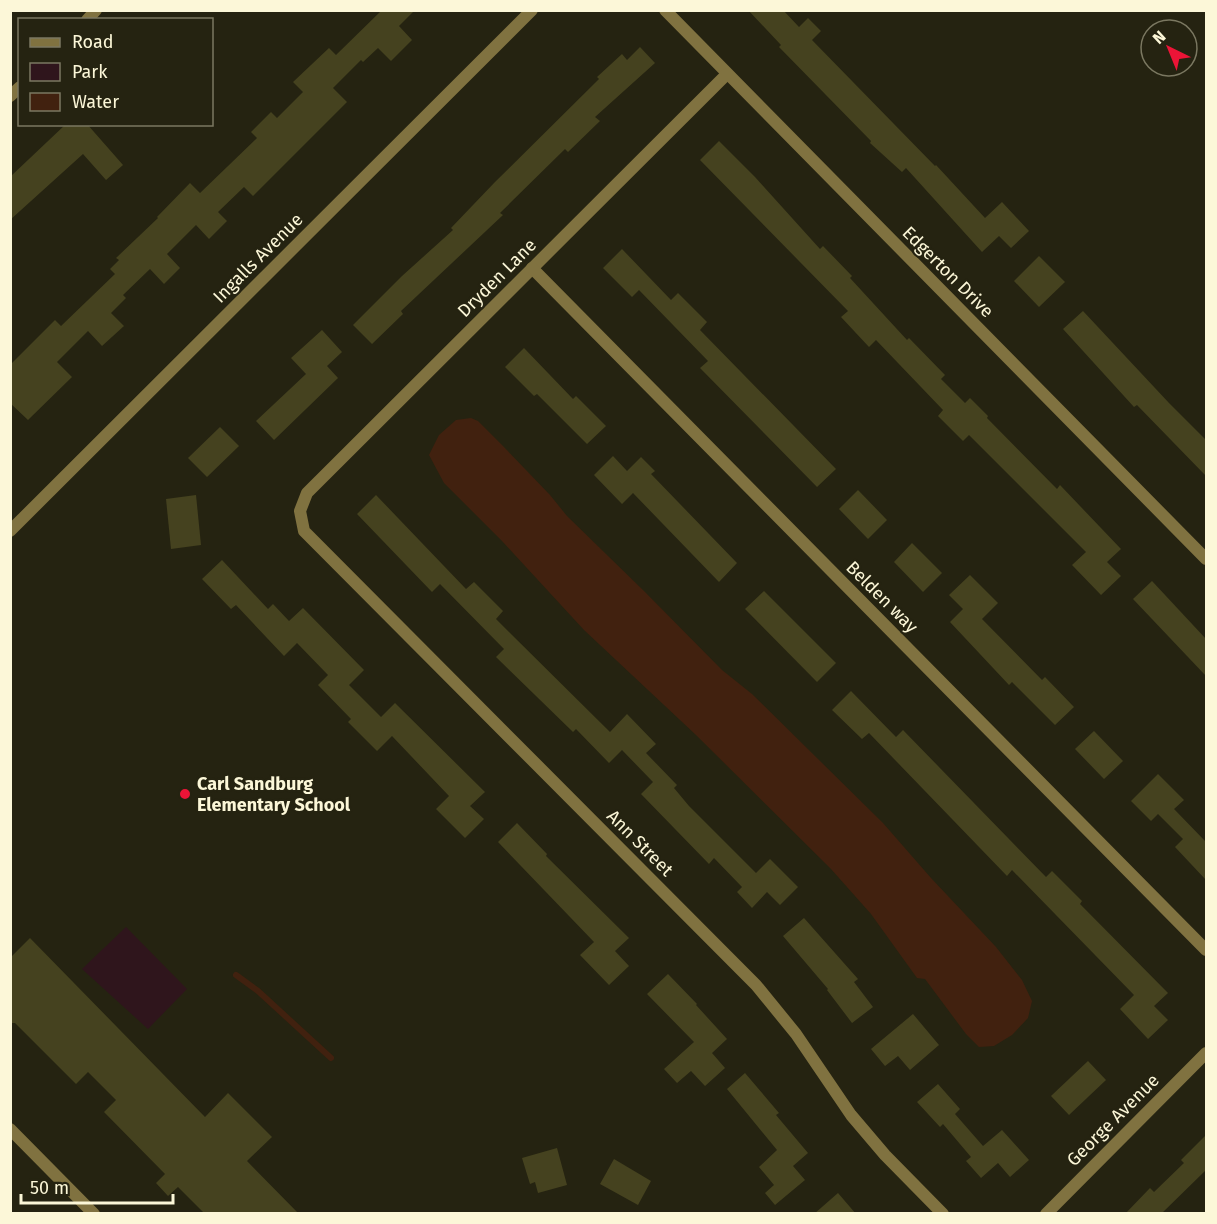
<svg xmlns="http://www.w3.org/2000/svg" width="1217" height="1224" viewBox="0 0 1217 1224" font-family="'Fira Sans',sans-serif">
	<rect width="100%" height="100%" fill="#252311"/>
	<polygon fill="#2f151c" points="126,927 187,989 148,1029 82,969"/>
	<polygon fill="#41210f" points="471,418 478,421 503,446 550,495 567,516 645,592 722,670 752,694 883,823 931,878 996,947 1022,980 1032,1001 1028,1018 1012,1035 994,1046 979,1047 966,1034 925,979 917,978 871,914 831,869 696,735 584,630 502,541 444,483 429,455 439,435 456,420"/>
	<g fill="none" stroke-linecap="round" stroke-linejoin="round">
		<polyline stroke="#41210f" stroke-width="6" points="236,975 258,991 331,1058"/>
	</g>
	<g fill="#45421f">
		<polygon points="382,10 415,10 399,26 412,40 391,61 378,48 363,62 361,60 333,88 347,102 253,196 244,187 218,212 227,221 209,239 196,225 167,254 180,268 164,284 150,269 123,295 126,298 111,313 124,326 102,346 88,331 57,362 72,377 28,420 10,403 10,365 55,320 61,326 115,274 110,269 119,260 116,258 158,218 157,217 190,183 200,193 257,138 251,132 271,112 277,118 303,92 293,82 329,48 336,55"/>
		<polygon points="748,10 783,10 799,27 808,18 821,31 812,40 935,166 936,165 985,218 1002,202 1029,231 1011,248 999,236 982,252 906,168 902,172 870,143 871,141 779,47 781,45"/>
		<polygon points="640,47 655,63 595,117 600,121 568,152 565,149 500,213 503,215 401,311 403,314 372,344 353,325 402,276 453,230 451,228 495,182 599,79 597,77 622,54 627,60"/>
		<polygon points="66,124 87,124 123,165 106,180 83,154 10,220 10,177"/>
		<polygon points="719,141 755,177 820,249 823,246 852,276 850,278 907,340 909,338 945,375 941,379 965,403 970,398 988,416 987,418 1057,489 1060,485 1121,549 1107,562 1121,576 1101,595 1072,565 1086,552 969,435 963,441 938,416 943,410 876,340 869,347 841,317 848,311 700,160"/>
		<polygon points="622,249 671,300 678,293 707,322 700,330 836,469 817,487 700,368 708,361 639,290 632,297 603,268"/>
		<polygon points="1039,256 1065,282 1039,307 1014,281"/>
		<polygon points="1083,311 1169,403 1206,440 1206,476 1137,405 1134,407 1063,329"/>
		<polygon points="322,330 342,352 327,366 338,378 274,440 256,421 306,374 291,358"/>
		<polygon points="524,348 573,399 576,396 606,426 587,444 537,394 534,396 505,367"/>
		<polygon points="220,427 239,446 207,477 188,458"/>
		<polygon points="613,456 627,471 641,457 655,471 651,474 737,563 719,582 633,493 622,504 594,475"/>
		<polygon points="858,490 887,520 868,539 839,509"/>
		<polygon points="196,495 201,545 171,549 166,499"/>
		<polygon points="376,495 466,589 474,582 503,611 496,619 610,732 627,714 656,744 646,753 677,785 674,788 689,806 756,873 770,859 798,887 780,905 767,892 752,908 737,892 742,887 714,858 709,864 641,794 653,782 622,750 609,763 576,729 573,732 496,657 504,649 440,584 432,592 357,514"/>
		<polygon points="912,543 942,573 923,592 894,562"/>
		<polygon points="222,560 268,609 273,604 289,621 303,608 364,670 349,685 381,717 395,703 485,792 470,806 484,819 465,838 436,809 449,796 392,736 377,751 348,722 351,719 318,685 328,675 297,643 284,656 236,605 231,609 202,579"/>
		<polygon points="970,575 998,603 982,619 1042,680 1045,677 1074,707 1055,725 1012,682 1009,685 950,622 963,609 949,595"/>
		<polygon points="1152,581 1206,639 1206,676 1133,599"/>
		<polygon points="764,591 836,663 817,682 745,609"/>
		<polygon points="851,691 896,737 903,730 1046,877 1052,871 1082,901 1080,904 1168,993 1154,1006 1168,1020 1148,1039 1120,1009 1134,995 1012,870 1007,876 869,733 862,739 832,710"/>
		<polygon points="1094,731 1123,761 1104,779 1075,749"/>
		<polygon points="1158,774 1184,800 1174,809 1206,842 1206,880 1175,847 1183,839 1158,814 1151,821 1131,801"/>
		<polygon points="517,823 547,854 546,856 629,938 615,951 629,966 609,985 580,955 594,942 498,842"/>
		<polygon points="804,918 858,979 854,982 873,1007 852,1023 827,990 828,989 783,936"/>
		<polygon points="30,938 205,1117 228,1093 272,1137 247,1161 299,1214 205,1214 178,1187 168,1196 156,1183 165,1174 104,1112 116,1100 88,1072 76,1084 15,1023 10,1023 10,958"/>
		<polygon points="668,974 697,1004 696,1005 727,1039 712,1053 725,1068 705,1086 691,1071 677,1083 664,1069 694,1042 647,994"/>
		<polygon points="913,1014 939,1045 910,1070 898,1056 885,1066 871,1049"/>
		<polygon points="1088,1061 1106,1080 1069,1115 1051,1096"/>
		<polygon points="745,1073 779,1113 776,1115 808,1153 793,1166 805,1180 775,1205 765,1193 774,1185 759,1167 777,1150 727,1089"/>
		<polygon points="938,1084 960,1109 955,1114 983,1146 1002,1130 1029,1160 1010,1177 998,1163 981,1178 966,1161 971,1157 943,1124 940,1127 917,1102"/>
		<polygon points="1206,1135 1206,1170 1161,1214 1125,1214 1150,1188 1154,1192 1184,1163 1181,1160"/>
		<polygon points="557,1148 567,1185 538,1193 535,1182 530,1184 522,1158"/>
		<polygon points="614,1159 651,1181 638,1205 600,1184"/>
		<polygon points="838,1193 856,1214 814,1214"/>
	</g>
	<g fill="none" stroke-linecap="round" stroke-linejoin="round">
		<g stroke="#807240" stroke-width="12">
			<polyline points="665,10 1206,559"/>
			<polyline points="87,20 96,10"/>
			<polyline points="727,74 307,493 300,511 304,531 756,985 796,1034 851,1115 885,1155 943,1214"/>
			<polyline points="10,96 20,87"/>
			<polyline points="532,268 1206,950"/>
			<polyline points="1046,1214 1206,1053"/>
		</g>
		<g stroke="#807240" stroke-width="12">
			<polyline points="10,531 532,10"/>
			<polyline points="10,1129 94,1214"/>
		</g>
	</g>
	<circle fill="#ec1437" stroke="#252311" stroke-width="2" cx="185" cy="794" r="6"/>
	<g text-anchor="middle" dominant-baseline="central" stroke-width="4.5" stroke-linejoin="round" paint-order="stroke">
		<g font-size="18" fill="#fcf7d8" stroke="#252311">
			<text transform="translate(258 258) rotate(-45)">Ingalls Avenue</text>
			<text transform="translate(948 272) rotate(45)">Edgerton Drive</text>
			<text transform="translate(497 278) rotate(-45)">Dryden Lane</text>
			<text transform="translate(882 597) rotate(45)">Belden way</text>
			<text transform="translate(640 843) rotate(45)">Ann Street</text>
			<text transform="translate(1113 1120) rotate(-45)">George Avenue</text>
		</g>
		<g font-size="18" font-weight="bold" fill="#fcf7d8" stroke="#252311" text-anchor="start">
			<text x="197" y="784">Carl Sandburg<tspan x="197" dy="21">Elementary School</tspan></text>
		</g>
	</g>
	<rect width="1217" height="1224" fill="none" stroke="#fcf7d8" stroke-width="24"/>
	<rect x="18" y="18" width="195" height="108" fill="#252311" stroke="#7b7861" stroke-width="1.5"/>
	<rect x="30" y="38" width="30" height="9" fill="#807240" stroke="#7b7861" stroke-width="1.5"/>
	<text x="72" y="48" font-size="18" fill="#fcf7d8">Road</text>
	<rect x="30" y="63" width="30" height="18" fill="#2f151c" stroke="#7b7861" stroke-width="1.5"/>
	<text x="72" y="78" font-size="18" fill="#fcf7d8">Park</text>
	<rect x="30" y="93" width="30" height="18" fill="#41210f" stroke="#7b7861" stroke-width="1.5"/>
	<text x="72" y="108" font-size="18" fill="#fcf7d8">Water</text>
	<g transform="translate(1169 48) rotate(317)"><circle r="28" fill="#252311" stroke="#7b7861" stroke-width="1.5"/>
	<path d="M0-4.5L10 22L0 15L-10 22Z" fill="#ec1437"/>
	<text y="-9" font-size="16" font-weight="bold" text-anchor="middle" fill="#fcf7d8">N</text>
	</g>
	<path d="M21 1194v9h152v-9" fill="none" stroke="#fcf7d8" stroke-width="3"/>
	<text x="30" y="1194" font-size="18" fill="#fcf7d8" stroke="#252311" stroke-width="4.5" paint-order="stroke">50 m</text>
</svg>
